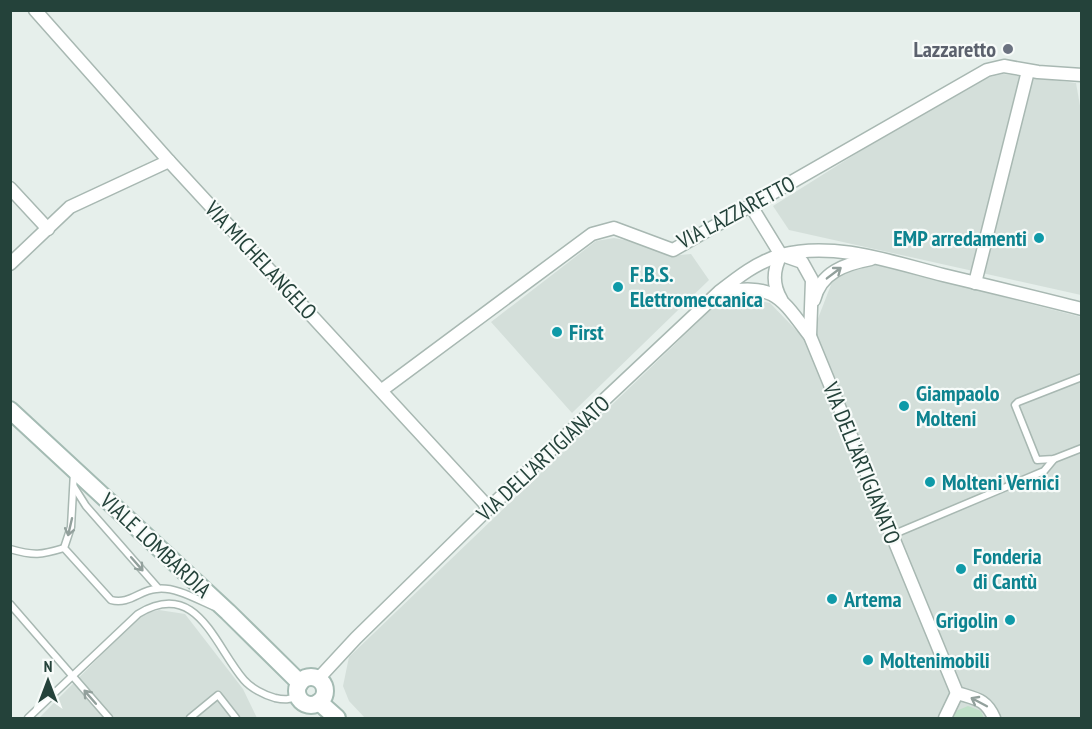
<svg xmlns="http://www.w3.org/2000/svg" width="1092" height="729" viewBox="0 0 1092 729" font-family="'PT Sans Narrow',sans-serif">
	<rect width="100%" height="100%" fill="#e6efeb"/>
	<g fill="#d4dfda">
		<polygon points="1003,74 1076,83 1082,117 1081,295 789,230 773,206 970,82"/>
		<polygon points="614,238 641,243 669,256 691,254 709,280 572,413 491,322 596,241"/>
		<polygon points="876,264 1081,317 1081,718 365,718 349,701 343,686 349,657 720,301 745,298 770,303 797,331 817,321 834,277"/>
		<polygon points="159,610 185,614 243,689 257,718 39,718 136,620 147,613"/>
	</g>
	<polygon fill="#bfe0c8" points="968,706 981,711 984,718 953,718 956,711"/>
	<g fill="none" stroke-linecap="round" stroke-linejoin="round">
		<g stroke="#a8b8b2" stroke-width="9">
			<g id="lane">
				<polyline points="1082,377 1018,402 1015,405 1037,460 1054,459 1082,448"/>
				<path d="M74,472l-3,55 -7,21 47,52c18,5 29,-10 45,-11 19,-3 42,11 59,18"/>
				<polyline points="74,487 86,506 158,588"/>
				<polyline points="892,535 1044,471 1054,459"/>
				<path d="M10,549c24,7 31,6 54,-1"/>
				<polyline points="10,604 109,718"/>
				<path d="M28,718l110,-104c59,-36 76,31 106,66 7,8 20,15 31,18 9,2 15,2 23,-2"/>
				<polyline points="190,718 218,695 236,718"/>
			</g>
		</g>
		<g stroke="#a8b8b2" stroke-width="15">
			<g id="street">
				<polyline points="35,10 169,161 489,508"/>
				<polyline points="10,188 48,229"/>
				<polyline points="751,206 781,255"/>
				<polyline points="782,255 802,262 812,280 810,336"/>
				<polyline points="10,264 70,207 169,161"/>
				<polyline points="975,283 1028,71"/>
				<path d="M720,292c55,-8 59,3 90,44l147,357c19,6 29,6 37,25"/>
				<path d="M781,299c-9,-15 -8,-29 0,-44"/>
				<path d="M814,300c7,-28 31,-36 57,-41"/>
				<polyline points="382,390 592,234 614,228 673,250 987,70 1004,66 1038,72 1082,75"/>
				<path d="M318,679l38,-41 133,-130 230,-216c19,-15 38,-30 62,-37 53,-14 111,7 162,20 46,11 92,22 139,34"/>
				<polyline points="945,718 957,693"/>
			</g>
		</g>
		<g stroke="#a4bbb3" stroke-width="20">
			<g id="secondary">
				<polyline points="10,410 228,612 300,683"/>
				<circle cx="311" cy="691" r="14"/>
				<polyline points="319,702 337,718"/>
			</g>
		</g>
		<use href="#lane" stroke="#fff" stroke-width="6"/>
		<use href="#street" stroke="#fff" stroke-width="12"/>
		<use href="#secondary" stroke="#fff" stroke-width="16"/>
	</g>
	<defs><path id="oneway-shaft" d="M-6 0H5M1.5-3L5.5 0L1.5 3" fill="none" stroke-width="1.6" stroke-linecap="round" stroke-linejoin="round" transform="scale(1.5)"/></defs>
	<g stroke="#92a09c">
		<use href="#oneway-shaft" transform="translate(834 273) rotate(-37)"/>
		<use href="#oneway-shaft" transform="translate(70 527) rotate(103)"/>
		<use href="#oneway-shaft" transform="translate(137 564) rotate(49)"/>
		<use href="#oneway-shaft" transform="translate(90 697) rotate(-131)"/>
		<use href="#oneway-shaft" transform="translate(979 702) rotate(-152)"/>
	</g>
	<circle fill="#6b7280" stroke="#f7fbf9" stroke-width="2" cx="1008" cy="49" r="6"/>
	<g fill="#0f9aa8" stroke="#f7fbf9" stroke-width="2">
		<circle cx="1039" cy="238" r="6"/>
		<circle cx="618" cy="287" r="6"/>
		<circle cx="557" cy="332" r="6"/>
		<circle cx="904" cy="406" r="6"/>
		<circle cx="930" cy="482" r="6"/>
		<circle cx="961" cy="569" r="6"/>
		<circle cx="832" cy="599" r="6"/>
		<circle cx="1010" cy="620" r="6"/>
		<circle cx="868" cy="660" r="6"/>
	</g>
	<g text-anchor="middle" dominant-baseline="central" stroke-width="4.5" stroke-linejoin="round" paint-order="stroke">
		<g font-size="22" font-weight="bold" fill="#5b616d" stroke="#f7fbf9" text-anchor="end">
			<text x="996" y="49">Lazzaretto</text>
		</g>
		<g font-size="22" fill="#24423a" stroke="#f7fbf9">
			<text transform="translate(736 212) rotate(-28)">VIA LAZZARETTO</text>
			<text transform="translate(261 260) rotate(47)">VIA MICHELANGELO</text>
			<text transform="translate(543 458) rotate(-43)">VIA DELL'ARTIGIANATO</text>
			<text transform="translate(862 463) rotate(68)">VIA DELL'ARTIGIANATO</text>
			<text transform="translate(156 545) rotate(43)">VIALE LOMBARDIA</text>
		</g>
		<g font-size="22" font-weight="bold" fill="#0d838f" stroke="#f7fbf9" text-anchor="start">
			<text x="1027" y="238" text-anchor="end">EMP arredamenti</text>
			<text x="630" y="274">F.B.S.<tspan x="630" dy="25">Elettromeccanica</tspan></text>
			<text x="569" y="332">First</text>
			<text x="916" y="393">Giampaolo<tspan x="916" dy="25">Molteni</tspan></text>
			<text x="942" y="482">Molteni Vernici</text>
			<text x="973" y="556">Fonderia<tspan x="973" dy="25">di Cantù</tspan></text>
			<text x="844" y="599">Artema</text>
			<text x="998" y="620" text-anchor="end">Grigolin</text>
			<text x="880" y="660">Moltenimobili</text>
		</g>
	</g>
	<rect width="1092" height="729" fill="none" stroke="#24423a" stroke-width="24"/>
	<g transform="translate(48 681)" stroke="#f7fbf9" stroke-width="4.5" paint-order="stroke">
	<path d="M0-4.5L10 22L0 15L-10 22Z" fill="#24423a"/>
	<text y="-9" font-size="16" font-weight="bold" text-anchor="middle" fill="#24423a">N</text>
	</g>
</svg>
